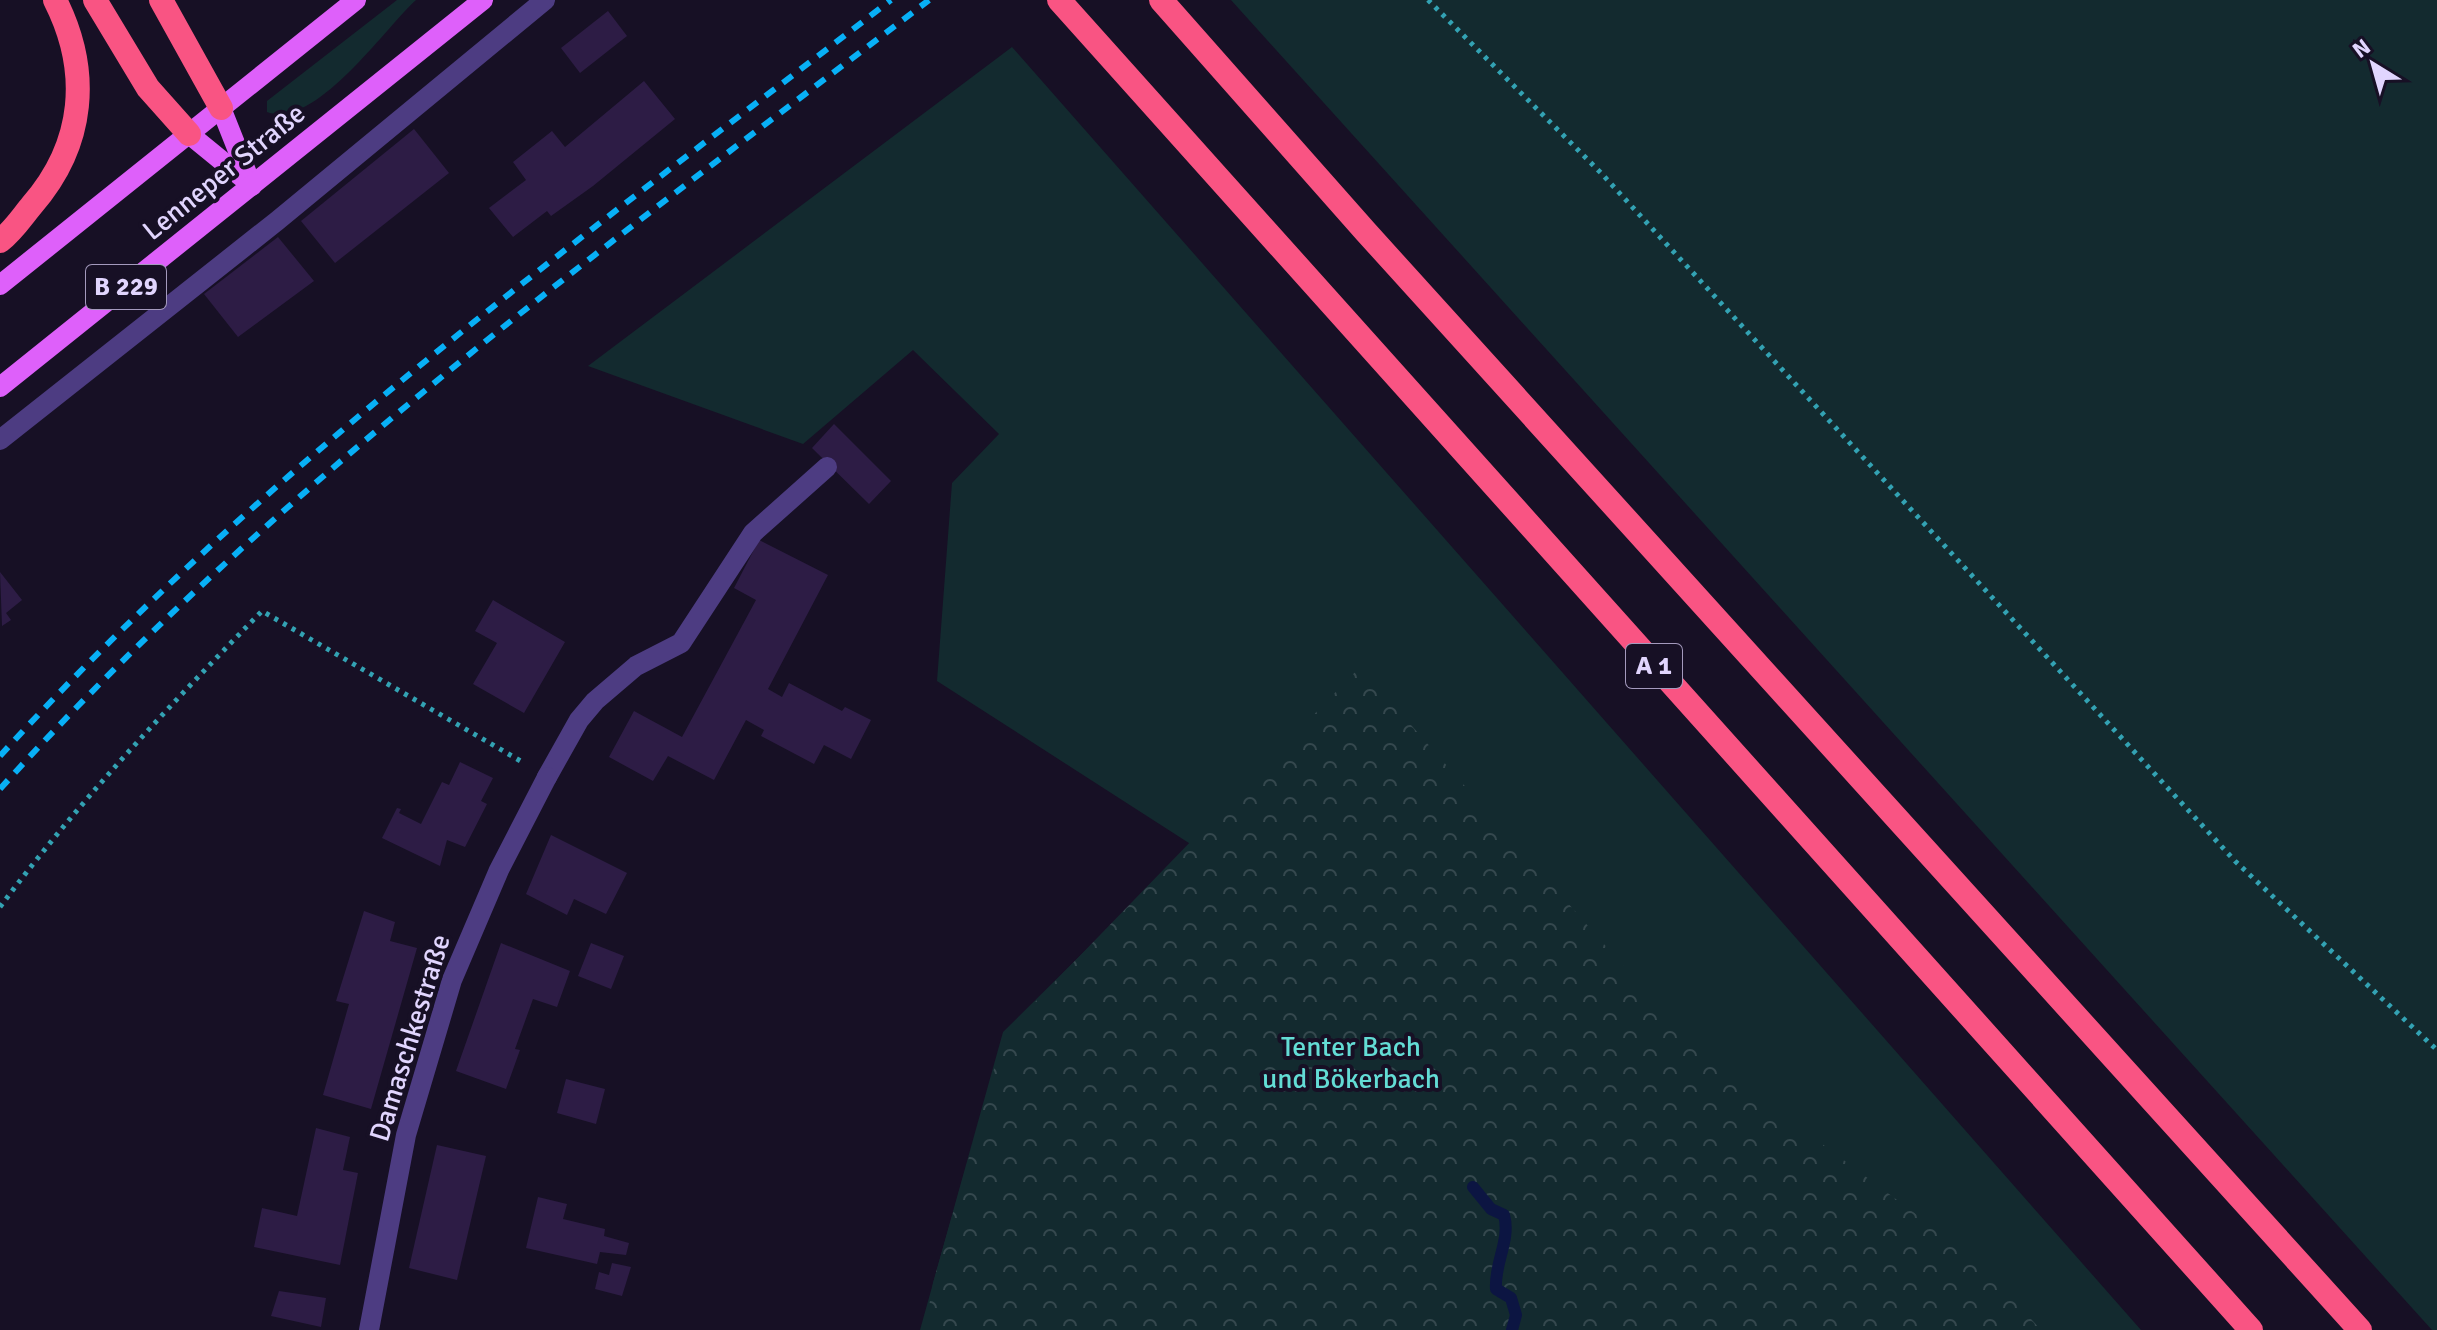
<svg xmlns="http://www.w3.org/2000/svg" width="2437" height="1330" viewBox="0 0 2437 1330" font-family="Signika,sans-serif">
	<defs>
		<pattern id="park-crowns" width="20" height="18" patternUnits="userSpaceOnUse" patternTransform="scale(2)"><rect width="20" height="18" fill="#132a2f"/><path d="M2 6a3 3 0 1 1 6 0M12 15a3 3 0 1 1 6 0" fill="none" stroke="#35484e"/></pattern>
	</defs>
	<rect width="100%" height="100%" fill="#171025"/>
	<g fill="#132a2f">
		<path d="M397,0h19c-31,28 -101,130 -149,112v-11z"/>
		<polygon points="1231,0 2437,0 2437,1330 2432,1330"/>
		<polygon points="1012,47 2141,1330 920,1330 1003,1032 1192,845 937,681 952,483 999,434 913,350 803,444 588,366"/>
	</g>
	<polygon fill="url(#park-crowns)" points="1360,667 1699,1052 1980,1262 2041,1330 925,1330 933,1283 1004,1034"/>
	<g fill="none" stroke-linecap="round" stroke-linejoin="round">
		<path stroke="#0c1542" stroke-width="12" d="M1473,1187l18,22 13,6c7,25 -10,48 -8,74l15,9 5,17 -4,15"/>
	</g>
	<g fill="#2d1c45">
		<polygon points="608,11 627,36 580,73 561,48"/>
		<polygon points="644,81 675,119 593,186 551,216 547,211 513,237 489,208 526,180 513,162 552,131 565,147"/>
		<polygon points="414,129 449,173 335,263 301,221"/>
		<polygon points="278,237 314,281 238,337 204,294"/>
		<polygon points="834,424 891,481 869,504 812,448"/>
		<polygon points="759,540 828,575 768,689 782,697 789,683 842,711 845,707 871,720 851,759 824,745 814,764 761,736 764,730 746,720 714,780 668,756 653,781 609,757 634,711 682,737 756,600 734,588"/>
		<polygon points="0,572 22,600 6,613 11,620 2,626"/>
		<polygon points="493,600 565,642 524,713 473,684 497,643 475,631"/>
		<polygon points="460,762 493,778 481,801 487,804 465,847 447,840 440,866 382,838 397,808 401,809 399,813 421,824 442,782 449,785"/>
		<polygon points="551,835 627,873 606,914 574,899 567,915 526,894"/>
		<polygon points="364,911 395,922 390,941 417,948 371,1109 323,1095 349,1004 336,1001"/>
		<polygon points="501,943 570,971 557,1007 533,999 515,1049 520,1050 506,1089 456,1071"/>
		<polygon points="591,943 624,956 611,989 578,976"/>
		<polygon points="566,1079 605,1089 596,1124 557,1113"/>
		<polygon points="316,1128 350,1137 343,1170 358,1173 340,1265 254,1247 262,1208 297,1216"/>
		<polygon points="437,1145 486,1156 457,1280 409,1268"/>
		<polygon points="538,1197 567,1204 563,1219 605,1229 604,1236 629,1243 626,1255 600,1252 597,1264 526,1248"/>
		<polygon points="612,1263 631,1267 622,1296 595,1289 599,1272 609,1275"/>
		<polygon points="279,1291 326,1298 321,1327 271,1316"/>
	</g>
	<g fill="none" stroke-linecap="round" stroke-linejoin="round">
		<g stroke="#33a2b3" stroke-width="5" stroke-dasharray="4 6" stroke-linecap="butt">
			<polyline points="1428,0 1601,173 2235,861 2437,1050"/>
			<path d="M0,907c79,-106 169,-201 262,-296l262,152"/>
		</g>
		<g stroke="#4d3c82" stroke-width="20">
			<polyline points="0,440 277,221 545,0"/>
			<polyline points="547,777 579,720 595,701 636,666 681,643 753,533 827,467"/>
		</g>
		<polyline stroke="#4d3c82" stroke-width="20" points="369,1330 406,1135 452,980 499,870 547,777"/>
		<g stroke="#de60fa" stroke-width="20">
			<polyline points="221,108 252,186"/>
			<polyline points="189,134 249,183"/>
			<polyline points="0,285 356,0"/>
			<polyline points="0,387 483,0"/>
		</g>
		<g stroke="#f95483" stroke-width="24">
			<polyline points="95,0 148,88 189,134"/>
			<polyline points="161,0 221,108"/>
			<polyline points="1059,0 2251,1330"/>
			<polyline points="1161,0 1366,232 2360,1330"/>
			<path d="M0,241c13,-10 22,-24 32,-36 53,-61 59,-134 23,-205"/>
		</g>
		<g stroke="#08b0f6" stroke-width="6" stroke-dasharray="12 10" stroke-linecap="butt">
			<path d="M0,756c264,-290 582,-518 891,-756"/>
			<path d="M0,789c273,-302 606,-543 929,-789"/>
		</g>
	</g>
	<g text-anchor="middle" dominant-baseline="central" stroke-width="8" stroke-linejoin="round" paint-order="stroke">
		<g fill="#171025" stroke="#a49abd" stroke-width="2">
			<rect x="86" y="265" width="80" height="44" rx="6"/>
			<rect x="1626" y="644" width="56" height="44" rx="6"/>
		</g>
		<g font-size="26" font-weight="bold" fill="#e1d5fe">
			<text x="126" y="287">B 229</text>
			<text x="1654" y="666">A 1</text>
		</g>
		<g font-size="28" fill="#e1d5fe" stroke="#171025">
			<text transform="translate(224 172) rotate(-39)">Lenneper Straße</text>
			<text transform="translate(410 1038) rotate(-73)">Damaschkestraße</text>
		</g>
		<g font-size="28" fill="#63dcd5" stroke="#171025">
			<text x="1351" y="1047">Tenter Bach<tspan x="1351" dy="32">und Bökerbach</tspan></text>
		</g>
	</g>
	<g transform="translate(2373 64) rotate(323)" stroke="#171025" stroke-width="6" paint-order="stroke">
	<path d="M0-6L14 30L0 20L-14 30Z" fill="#e1d5fe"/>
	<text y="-12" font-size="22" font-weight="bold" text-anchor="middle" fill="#e1d5fe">N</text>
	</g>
</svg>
